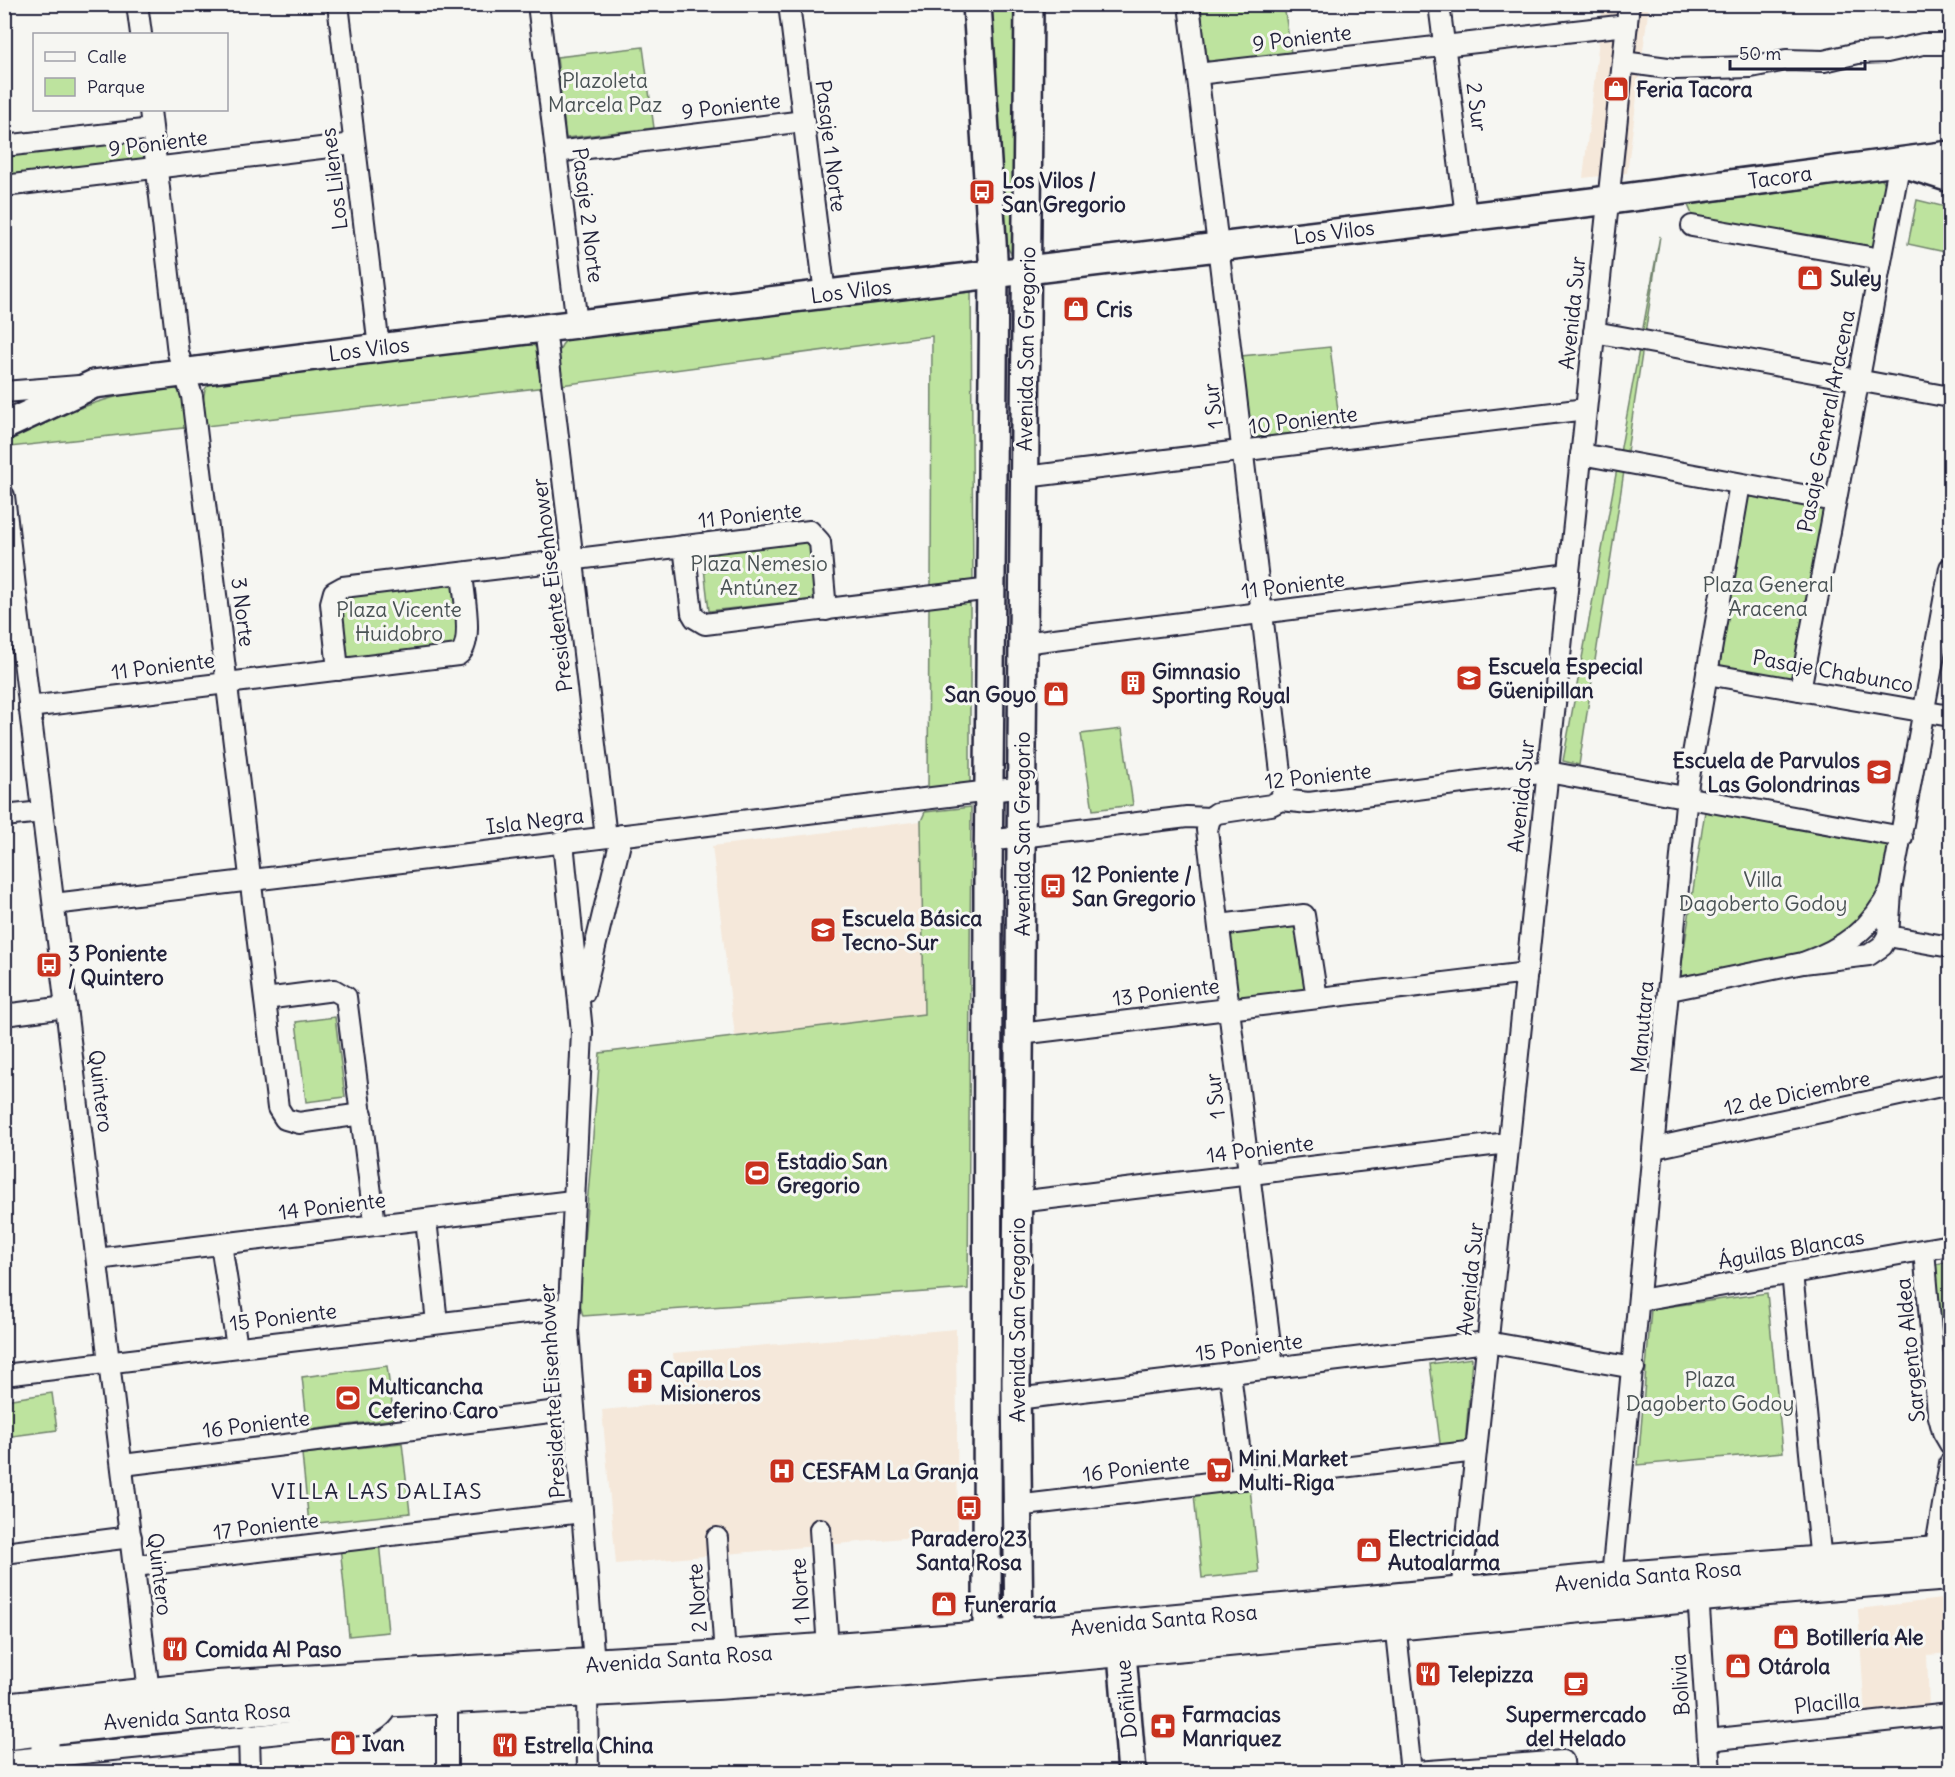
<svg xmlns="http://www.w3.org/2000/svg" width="1955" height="1777" viewBox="0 0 1955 1777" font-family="Delius,sans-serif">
	<rect width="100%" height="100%" fill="#f6f6f2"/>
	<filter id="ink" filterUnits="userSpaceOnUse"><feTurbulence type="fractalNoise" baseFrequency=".0167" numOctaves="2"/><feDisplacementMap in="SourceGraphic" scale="12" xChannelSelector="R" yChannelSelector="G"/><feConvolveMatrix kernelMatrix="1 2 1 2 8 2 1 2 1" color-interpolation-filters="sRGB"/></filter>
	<g filter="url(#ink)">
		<g fill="#f5e8da">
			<polygon points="1603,5 1649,5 1627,173 1583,178"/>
			<polygon points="921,821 924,1014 735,1036 712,846"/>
			<polygon points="956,1329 958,1533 616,1564 602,1410 677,1403 673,1353"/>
			<polygon points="1950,1598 1950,1653 1927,1655 1929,1709 1865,1715 1858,1609"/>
		</g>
		<g fill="#bde39e" stroke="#70826c" stroke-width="1.5">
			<polygon points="990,5 1022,5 1015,255 1012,255 1005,244"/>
			<polygon points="1200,5 1284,5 1291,53 1214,64 1207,60"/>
			<polygon points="643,47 654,128 566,138 557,57"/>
			<polygon points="147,139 148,159 5,180 4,152"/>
			<polygon points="1881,179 1886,184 1873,253 1694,219 1688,205"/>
			<polygon points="1917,200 1950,208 1950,253 1908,244"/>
			<polygon points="1660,236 1579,765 1563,761"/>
			<path d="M971,288l2,294 -42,4 1,-250 -371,49c-2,-17 -9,-38 10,-48z"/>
			<path d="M526,342c19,3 17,29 20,45l-340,39 -3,-25 2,-12 4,-5 7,-3z"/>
			<polygon points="1330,347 1340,427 1255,438 1250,432 1241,356"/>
			<path d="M171,386l9,5 12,36 -182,20 1,-10c50,-24 104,-45 160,-51z"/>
			<polygon points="1746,496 1824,509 1793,682 1715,668"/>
			<polygon points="810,540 816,599 709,611 702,551"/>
			<polygon points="452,584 457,596 458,648 348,659 342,653 337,597"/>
			<polygon points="970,601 970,787 928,791 929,607"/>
			<polygon points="1122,729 1133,805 1093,810 1081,734"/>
			<polygon points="971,807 968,1289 583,1316 579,1301 600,1053 924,1014 921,821 925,812"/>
			<path d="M1705,811l185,32c-3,14 -4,31 -10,45 -30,76 -131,77 -200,88z"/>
			<polygon points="1295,918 1310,986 1304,994 1245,1001 1237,995 1230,932"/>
			<polygon points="335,1017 345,1097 306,1102 296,1022"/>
			<polygon points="1950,1261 1950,1386 1946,1412 1932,1265"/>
			<polygon points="1767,1293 1783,1452 1638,1465 1651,1309"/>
			<polygon points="1472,1358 1465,1448 1441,1451 1430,1364"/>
			<polygon points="387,1366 394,1419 308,1430 302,1377"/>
			<polygon points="52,1393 57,1430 5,1437 5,1400"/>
			<polygon points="402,1443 410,1513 309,1524 302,1454"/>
			<polygon points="1250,1488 1259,1572 1202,1578 1194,1494"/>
			<polygon points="379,1542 388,1632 349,1636 340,1546"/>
		</g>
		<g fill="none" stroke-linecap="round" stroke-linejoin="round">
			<g stroke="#22223b" stroke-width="24">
				<g id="street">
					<polyline points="137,4 141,34"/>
					<polyline points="338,4 379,348"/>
					<polyline points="538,4 577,324"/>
					<polyline points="789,4 825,294"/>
					<polyline points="1189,4 1283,789 1281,800"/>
					<polyline points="1439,4 1466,216"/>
					<polyline points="1623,62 1675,69 1751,67 1786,60 1824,61 1858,53 1887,52 1923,44 1950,44"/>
					<polyline points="1197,74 1627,25"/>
					<polyline points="150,110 178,353 192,396 278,1108 285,1119 299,1123 362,1114"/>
					<polyline points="4,146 152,129"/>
					<polyline points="556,152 804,121"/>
					<polyline points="4,186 354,144"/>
					<polyline points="1692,226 1881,259"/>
					<polyline points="545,328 606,837"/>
					<polyline points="1594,332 1950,397"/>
					<polyline points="4,392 79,386"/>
					<polyline points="1581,454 1835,501"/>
					<polyline points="1025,477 1586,409"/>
					<polyline points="4,496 149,1692"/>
					<polyline points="684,546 692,613 695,618 705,624 991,589"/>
					<polyline points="1023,643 1569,574"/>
					<polyline points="338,670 331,603 334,592 343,587 810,531 820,542 826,610"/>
					<polyline points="1707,674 1950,716"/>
					<polyline points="1800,690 1900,161"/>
					<path d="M29,707l429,-52c17,-11 5,-63 4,-82"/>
					<polyline points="4,816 42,812"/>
					<polyline points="1210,818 1207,830 1273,1368"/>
					<polyline points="988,841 1187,817 1210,818 1217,813 1271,805 1281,800 1309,803 1548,772 1902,837"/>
					<polyline points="563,842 582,1032 568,1330 594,1664"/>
					<polyline points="54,904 1023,787"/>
					<polyline points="1219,925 1304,915 1317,998"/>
					<polyline points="1888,936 1950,947"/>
					<path d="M1803,963c40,-14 70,-35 88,-74l59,-321"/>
					<polyline points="1670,990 1803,963 1869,955 1882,946 1888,936 1891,892"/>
					<polyline points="584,993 622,835"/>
					<polyline points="265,999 334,990 346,997 375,1225"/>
					<polyline points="4,1015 66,1007"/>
					<polyline points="1020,1034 1527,973"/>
					<polyline points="1654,1148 1950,1084"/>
					<polyline points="1018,1202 1508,1143"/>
					<polyline points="426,1219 437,1323"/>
					<polyline points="221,1244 237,1347"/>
					<polyline points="1924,1250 1938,1413 1943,1432 1950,1444"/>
					<polyline points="97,1259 572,1201"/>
					<polyline points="1792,1273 1821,1562"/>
					<polyline points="1640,1300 1950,1245"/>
					<polyline points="1230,1373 1243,1479"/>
					<polyline points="4,1375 568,1308"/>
					<polyline points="1016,1399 1487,1342 1634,1368"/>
					<polyline points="123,1465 574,1409"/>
					<polyline points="1016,1506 1476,1451"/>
					<polyline points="820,1529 828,1649"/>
					<polyline points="717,1538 725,1656"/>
					<polyline points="4,1553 131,1537"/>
					<polyline points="1935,1553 1950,1463"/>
					<polyline points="135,1566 582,1512"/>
					<polyline points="1612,1578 1688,783 1740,484"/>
					<polyline points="1461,1593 1629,4"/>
					<polyline points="1698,1594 1710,1772"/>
					<polyline points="1395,1623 1411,1772"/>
					<polyline points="587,1691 588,1772"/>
					<polyline points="447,1699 447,1772"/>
					<polyline points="249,1735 250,1772"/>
					<polyline points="1708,1740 1950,1714"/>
					<path d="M4,1761l365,-37c12,-5 22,-16 20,-29"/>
					<polyline points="1416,1772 1563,1761 1564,1772"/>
				</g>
			</g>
			<g stroke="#22223b" stroke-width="32">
				<g id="secondary">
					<polyline points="977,4 994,273 988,878 987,1659"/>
					<polyline points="1906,164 1950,178"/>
					<polyline points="4,426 94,384 395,346 1609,200 1950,155"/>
					<polyline points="1120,1630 1132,1772"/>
					<polyline points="1013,1653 1019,1634 1016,1383 1029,4"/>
					<polyline points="45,1772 45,1729"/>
				</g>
			</g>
			<g stroke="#22223b" stroke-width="34">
				<g id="primary">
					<polyline points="4,1709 217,1686 725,1656 986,1637 1612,1578 1950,1551"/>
					<path d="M4,1735c266,-36 536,-37 803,-57 382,-29 762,-74 1143,-103"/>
				</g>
			</g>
			<use href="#street" stroke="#f6f6f2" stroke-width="20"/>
			<use href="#secondary" stroke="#f6f6f2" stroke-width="27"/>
			<use href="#primary" stroke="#f6f6f2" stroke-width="30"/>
		</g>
	</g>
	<defs>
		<g id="shop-square" transform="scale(1.35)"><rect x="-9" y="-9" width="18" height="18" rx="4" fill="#c8321e" stroke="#f6f6f2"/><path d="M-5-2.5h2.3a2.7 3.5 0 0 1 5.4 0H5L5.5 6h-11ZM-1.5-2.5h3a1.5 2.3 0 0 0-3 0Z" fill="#fff"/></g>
		<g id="bus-square" transform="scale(1.35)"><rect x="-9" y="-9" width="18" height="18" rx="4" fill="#c8321e" stroke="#f6f6f2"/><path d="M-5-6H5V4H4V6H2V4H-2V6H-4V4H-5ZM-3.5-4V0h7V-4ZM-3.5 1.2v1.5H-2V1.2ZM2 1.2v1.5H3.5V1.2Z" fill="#fff"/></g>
		<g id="school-square" transform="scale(1.35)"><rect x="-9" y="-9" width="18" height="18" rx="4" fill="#c8321e" stroke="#f6f6f2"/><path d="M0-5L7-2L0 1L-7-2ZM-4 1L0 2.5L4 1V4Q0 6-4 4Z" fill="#fff"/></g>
		<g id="building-square" transform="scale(1.35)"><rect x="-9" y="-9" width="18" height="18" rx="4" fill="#c8321e" stroke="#f6f6f2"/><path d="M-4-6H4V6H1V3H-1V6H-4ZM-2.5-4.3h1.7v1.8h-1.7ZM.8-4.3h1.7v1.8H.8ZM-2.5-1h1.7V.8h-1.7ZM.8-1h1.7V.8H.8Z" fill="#fff"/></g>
		<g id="stadium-square" transform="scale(1.35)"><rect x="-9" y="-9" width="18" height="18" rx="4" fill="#c8321e" stroke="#f6f6f2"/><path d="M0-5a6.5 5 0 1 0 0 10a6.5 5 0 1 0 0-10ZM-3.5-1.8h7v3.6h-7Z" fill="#fff"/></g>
		<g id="church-square" transform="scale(1.35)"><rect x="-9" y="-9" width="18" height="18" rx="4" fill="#c8321e" stroke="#f6f6f2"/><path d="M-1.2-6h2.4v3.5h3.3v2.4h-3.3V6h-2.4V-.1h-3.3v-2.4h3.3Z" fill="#fff"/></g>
		<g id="supermarket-square" transform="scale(1.35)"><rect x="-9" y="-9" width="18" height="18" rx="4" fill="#c8321e" stroke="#f6f6f2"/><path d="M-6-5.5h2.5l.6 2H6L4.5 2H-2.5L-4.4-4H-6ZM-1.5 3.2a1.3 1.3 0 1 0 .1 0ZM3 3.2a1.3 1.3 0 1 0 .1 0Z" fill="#fff"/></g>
		<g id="hospital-square" transform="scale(1.35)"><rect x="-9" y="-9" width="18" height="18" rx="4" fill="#c8321e" stroke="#f6f6f2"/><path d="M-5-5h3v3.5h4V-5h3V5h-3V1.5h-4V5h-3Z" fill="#fff"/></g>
		<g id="restaurant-square" transform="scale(1.35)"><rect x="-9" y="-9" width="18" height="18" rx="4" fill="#c8321e" stroke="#f6f6f2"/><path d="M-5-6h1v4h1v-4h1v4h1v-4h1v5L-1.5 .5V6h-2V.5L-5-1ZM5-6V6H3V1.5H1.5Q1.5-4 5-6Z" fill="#fff"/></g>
		<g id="cafe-square" transform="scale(1.35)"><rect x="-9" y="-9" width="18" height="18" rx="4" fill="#c8321e" stroke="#f6f6f2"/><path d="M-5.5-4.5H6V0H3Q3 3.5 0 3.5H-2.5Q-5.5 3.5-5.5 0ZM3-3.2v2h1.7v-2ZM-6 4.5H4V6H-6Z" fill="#fff"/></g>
		<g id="pharmacy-square" transform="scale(1.35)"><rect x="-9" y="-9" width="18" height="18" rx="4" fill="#c8321e" stroke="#f6f6f2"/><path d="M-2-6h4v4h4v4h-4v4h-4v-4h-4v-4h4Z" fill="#fff"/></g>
	</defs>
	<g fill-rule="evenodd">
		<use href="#shop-square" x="1616" y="89"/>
		<use href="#bus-square" x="982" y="192"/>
		<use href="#shop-square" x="1810" y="278"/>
		<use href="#shop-square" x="1076" y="309"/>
		<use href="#school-square" x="1469" y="678"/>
		<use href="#building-square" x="1133" y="683"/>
		<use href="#shop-square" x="1056" y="694"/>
		<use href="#school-square" x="1879" y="772"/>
		<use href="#bus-square" x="1053" y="886"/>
		<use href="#school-square" x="823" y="930"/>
		<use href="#bus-square" x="49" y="965"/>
		<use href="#stadium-square" x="757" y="1173"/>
		<use href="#church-square" x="640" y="1381"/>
		<use href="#stadium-square" x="348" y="1398"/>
		<use href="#supermarket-square" x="1219" y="1470"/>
		<use href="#hospital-square" x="782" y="1471"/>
		<use href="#bus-square" x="969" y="1508"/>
		<use href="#shop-square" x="1369" y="1550"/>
		<use href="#shop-square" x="944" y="1604"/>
		<use href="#shop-square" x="1786" y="1637"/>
		<use href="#restaurant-square" x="175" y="1649"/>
		<use href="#shop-square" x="1738" y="1666"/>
		<use href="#restaurant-square" x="1428" y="1674"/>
		<use href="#cafe-square" x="1576" y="1684"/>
		<use href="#pharmacy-square" x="1163" y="1726"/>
		<use href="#shop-square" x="343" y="1743"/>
		<use href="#restaurant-square" x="505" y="1745"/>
	</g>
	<g text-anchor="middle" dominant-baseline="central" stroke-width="6" stroke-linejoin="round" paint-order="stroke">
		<g font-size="21" fill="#22223b" stroke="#f6f6f2">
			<text transform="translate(1302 38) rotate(-7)">9 Poniente</text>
			<text transform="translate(731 106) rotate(-7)">9 Poniente</text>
			<text transform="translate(1477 107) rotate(83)">2 Sur</text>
			<text transform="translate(158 143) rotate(-7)">9 Poniente</text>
			<text transform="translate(831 146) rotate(83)">Pasaje 1 Norte</text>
			<text transform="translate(1780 177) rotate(-8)">Tacora</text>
			<text transform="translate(334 179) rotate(-97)">Los Lilenes</text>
			<text transform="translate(588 215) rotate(83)">Pasaje 2 Norte</text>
			<text transform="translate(1334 232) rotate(-7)">Los Vilos</text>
			<text transform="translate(851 291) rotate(-7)">Los Vilos</text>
			<text transform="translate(1572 313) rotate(-84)">Avenida Sur</text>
			<text transform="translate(369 349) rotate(-7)">Los Vilos</text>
			<text transform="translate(1026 349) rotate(-89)">Avenida San Gregorio</text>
			<text transform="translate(1213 406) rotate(-97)">1 Sur</text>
			<text transform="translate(1303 420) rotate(-7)">10 Poniente</text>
			<text transform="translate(1826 421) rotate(-79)">Pasaje General Aracena</text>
			<text transform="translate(750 515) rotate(-6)">11 Poniente</text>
			<text transform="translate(552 585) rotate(-97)">Presidente Eisenhower</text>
			<text transform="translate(1293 585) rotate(-7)">11 Poniente</text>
			<text transform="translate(243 612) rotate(83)">3 Norte</text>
			<text transform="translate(163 666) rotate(-7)">11 Poniente</text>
			<text transform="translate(1833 671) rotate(10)">Pasaje Chabunco</text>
			<text transform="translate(1318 776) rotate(-6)">12 Poniente</text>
			<text transform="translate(1521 796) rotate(-84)">Avenida Sur</text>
			<text transform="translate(535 821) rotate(-7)">Isla Negra</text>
			<text transform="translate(1022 834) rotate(-90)">Avenida San Gregorio</text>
			<text transform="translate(1166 992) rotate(-7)">13 Poniente</text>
			<text transform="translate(1642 1027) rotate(-85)">Manutara</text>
			<text transform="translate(101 1091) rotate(83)">Quintero</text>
			<text transform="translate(1797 1093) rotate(-12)">12 de Diciembre</text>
			<text transform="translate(1215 1096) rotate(-97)">1 Sur</text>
			<text transform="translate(1260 1149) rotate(-7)">14 Poniente</text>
			<text transform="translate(332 1206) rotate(-7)">14 Poniente</text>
			<text transform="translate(1791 1249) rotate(-10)">Águilas Blancas</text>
			<text transform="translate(1470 1279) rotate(-84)">Avenida Sur</text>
			<text transform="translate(283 1317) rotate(-7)">15 Poniente</text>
			<text transform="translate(1017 1320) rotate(-90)">Avenida San Gregorio</text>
			<text transform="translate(1249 1347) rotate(-7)">15 Poniente</text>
			<text transform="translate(1910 1350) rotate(-96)">Sargento Aldea</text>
			<text transform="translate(552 1391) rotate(-93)">Presidente Eisenhower</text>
			<text transform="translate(256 1424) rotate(-7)">16 Poniente</text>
			<text transform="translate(1136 1468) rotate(-7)">16 Poniente</text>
			<text transform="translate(266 1526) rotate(-7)">17 Poniente</text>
			<text transform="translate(160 1574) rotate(83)">Quintero</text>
			<text transform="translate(1648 1576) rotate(-5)">Avenida Santa Rosa</text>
			<text transform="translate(800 1591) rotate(-94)">1 Norte</text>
			<text transform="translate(697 1598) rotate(-94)">2 Norte</text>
			<text transform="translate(1164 1620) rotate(-5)">Avenida Santa Rosa</text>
			<text transform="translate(679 1659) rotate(-4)">Avenida Santa Rosa</text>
			<text transform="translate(1680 1685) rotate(-94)">Bolivia</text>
			<text transform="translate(1126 1699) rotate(-95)">Doñihue</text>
			<text transform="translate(1827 1703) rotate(-6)">Placilla</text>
			<text transform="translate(197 1716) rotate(-4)">Avenida Santa Rosa</text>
		</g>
		<g font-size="21" fill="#495254" stroke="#f6f6f2">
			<text x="605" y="80">Plazoleta<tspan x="605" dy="24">Marcela Paz</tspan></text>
			<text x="759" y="563">Plaza Nemesio<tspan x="759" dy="24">Antúnez</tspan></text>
			<text x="1768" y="584">Plaza General<tspan x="1768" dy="24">Aracena</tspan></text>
			<text x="399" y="609">Plaza Vicente<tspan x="399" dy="24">Huidobro</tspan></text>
			<text x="1763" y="879">Villa<tspan x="1763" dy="24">Dagoberto Godoy</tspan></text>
			<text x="1710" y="1379">Plaza<tspan x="1710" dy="24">Dagoberto Godoy</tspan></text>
		</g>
		<g font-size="21" font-weight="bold" fill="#22223b" stroke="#f6f6f2" text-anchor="start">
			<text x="1636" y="89">Feria Tacora</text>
			<text x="1002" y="180">Los Vilos /<tspan x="1002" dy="24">San Gregorio</tspan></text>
			<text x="1830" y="278">Suley</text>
			<text x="1096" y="309">Cris</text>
			<text x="1488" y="666">Escuela Especial<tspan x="1488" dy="24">Güenipillan</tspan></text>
			<text x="1152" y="671">Gimnasio<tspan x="1152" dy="24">Sporting Royal</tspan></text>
			<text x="1036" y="694" text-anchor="end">San Goyo</text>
			<text x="1860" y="760" text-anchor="end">Escuela de Parvulos<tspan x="1860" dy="24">Las Golondrinas</tspan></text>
			<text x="1072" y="874">12 Poniente /<tspan x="1072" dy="24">San Gregorio</tspan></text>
			<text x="842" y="918">Escuela Básica<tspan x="842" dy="24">Tecno-Sur</tspan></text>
			<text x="68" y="953">3 Poniente<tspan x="68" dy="24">/ Quintero</tspan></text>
			<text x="777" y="1161">Estadio San<tspan x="777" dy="24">Gregorio</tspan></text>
			<text x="660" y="1369">Capilla Los<tspan x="660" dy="24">Misioneros</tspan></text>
			<text x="368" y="1386">Multicancha<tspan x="368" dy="24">Ceferino Caro</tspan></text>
			<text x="1238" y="1458">Mini Market<tspan x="1238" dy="24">Multi-Riga</tspan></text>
			<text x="802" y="1471">CESFAM La Granja</text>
			<text x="969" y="1538" text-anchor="middle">Paradero 23<tspan x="969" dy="24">Santa Rosa</tspan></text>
			<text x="1388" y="1538">Electricidad<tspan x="1388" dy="24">Autoalarma</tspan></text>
			<text x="964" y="1604">Funeraría</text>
			<text x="1806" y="1637">Botillería Ale</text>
			<text x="195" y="1649">Comida Al Paso</text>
			<text x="1758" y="1666">Otárola</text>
			<text x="1448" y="1674">Telepizza</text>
			<text x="1182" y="1714">Farmacias<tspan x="1182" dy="24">Manriquez</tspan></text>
			<text x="1576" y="1714" text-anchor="middle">Supermercado<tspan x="1576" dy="24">del Helado</tspan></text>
			<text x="362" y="1743">Ivan</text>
			<text x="524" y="1745">Estrella China</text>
		</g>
		<g font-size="22" letter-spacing="1.5" fill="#22223b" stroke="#f6f6f2">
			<text x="377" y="1491">VILLA LAS DALIAS</text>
		</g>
	</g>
	<rect width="1955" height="1777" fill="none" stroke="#f6f6f2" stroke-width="24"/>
	<rect x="12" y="12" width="1931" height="1753" fill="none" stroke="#22223b" stroke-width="2" filter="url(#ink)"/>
	<rect x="33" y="33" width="195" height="78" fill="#f6f6f2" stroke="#a1a1a9" stroke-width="1.5"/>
	<rect x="45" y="52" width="30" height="9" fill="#f6f6f2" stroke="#a1a1a9" stroke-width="1.5"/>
	<text x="87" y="63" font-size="18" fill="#22223b">Calle</text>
	<rect x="45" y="78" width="30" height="18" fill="#bde39e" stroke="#a1a1a9" stroke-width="1.5"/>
	<text x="87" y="93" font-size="18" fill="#22223b">Parque</text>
	<path d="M1730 60v9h135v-9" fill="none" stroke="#22223b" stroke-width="3"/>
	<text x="1739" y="60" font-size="18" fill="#22223b" stroke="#f6f6f2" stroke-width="4.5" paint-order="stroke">50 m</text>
</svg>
